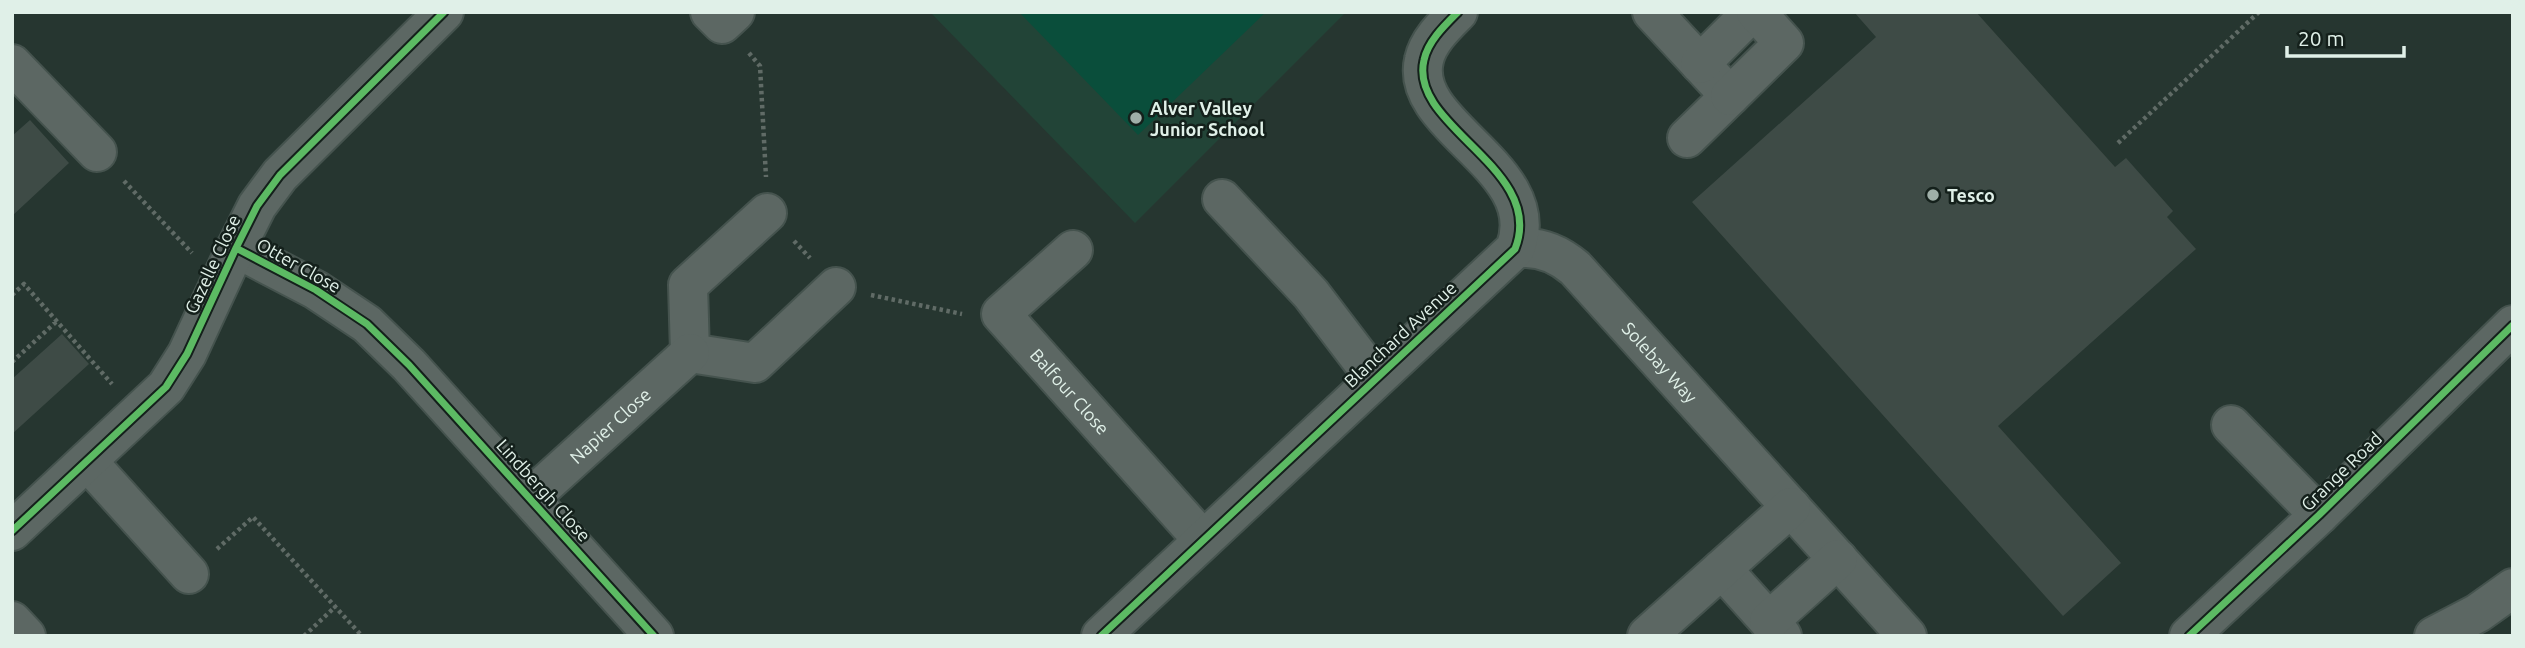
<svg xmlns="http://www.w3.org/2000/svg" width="2525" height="648" viewBox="0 0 2525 648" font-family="Ubuntu,sans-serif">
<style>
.built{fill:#224437}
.green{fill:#0a4e3b}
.building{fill:#3e4b46}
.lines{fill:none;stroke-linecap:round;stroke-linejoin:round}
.minor-casing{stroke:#45534e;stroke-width:42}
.path{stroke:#606b66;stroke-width:4.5;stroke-dasharray:3.5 3.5;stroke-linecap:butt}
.minor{stroke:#5c6763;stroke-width:38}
.cycleway-casing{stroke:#14201b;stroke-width:11}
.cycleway{stroke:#5cba63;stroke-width:7}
.poi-dot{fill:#9fafa8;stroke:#14201b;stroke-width:2.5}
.labels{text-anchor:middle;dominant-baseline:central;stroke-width:5;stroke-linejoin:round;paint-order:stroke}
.poi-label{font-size:18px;font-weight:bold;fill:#e0f0e8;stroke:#14201b;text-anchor:start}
.street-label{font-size:18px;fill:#e0f0e8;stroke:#14201b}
</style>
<rect width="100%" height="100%" fill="#263630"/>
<path class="built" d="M930,12H1346L1135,223Z"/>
<path class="green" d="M1019,12H1266L1138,135Z"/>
<path class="building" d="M1854,12H1976L2115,167L2126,158L2173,211L2167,217L2196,249L1998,426L2121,563L2063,616L1692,202L1876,37Z
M30,120L69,163L12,216V136Z
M62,334L89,364L12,434V379Z"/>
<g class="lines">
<g class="minor-casing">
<g id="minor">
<path d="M710,12L722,24L735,12"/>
<path d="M1652,12L1730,96L1687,138"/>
<path d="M12,64L97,152"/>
<path d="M1700,64L1752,12"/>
<path d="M1730,96L1784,43L1756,12"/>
<path d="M1222,199L1311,294L1375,378"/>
<path d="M767,213L688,285L690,353L755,363L836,287"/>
<path d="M236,248L316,290L367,324L409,365L654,636"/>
<path id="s1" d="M1515,249C1538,245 1557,253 1575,268L1907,636"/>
<path id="s2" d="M1073,250L1001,314L1203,540"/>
<path d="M2231,425L2319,515"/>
<path d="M87,461L189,574"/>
<path id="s3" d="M530,498L690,353"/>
<path d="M12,531L166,387L187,354L236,248L257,206L280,175L444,12"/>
<path d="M1722,569L1782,636"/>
<path d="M12,621L26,636"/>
<path d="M1769,621L1838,559"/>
<path d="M1101,636L1515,249C1547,168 1408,127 1424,60C1428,41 1445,25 1458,12"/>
<path d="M1647,636L1791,507"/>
<path d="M2189,636L2319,515L2513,325"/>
<path d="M2434,636L2478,613L2513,588"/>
</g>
</g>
<path class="path" d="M749,53L760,66L766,177
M2118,143L2259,12
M124,181L192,253
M794,241L810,258
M12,295L24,284L112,384
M871,295L962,314
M12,362L57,321
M217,549L253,517L362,636
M304,636L335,607"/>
<use href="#minor" class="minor"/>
<g class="cycleway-casing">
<path id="cycleway" d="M236,248L316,290L367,324L409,365L654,636
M12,531L166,387L187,354L236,248L257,206L280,175L444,12
M1101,636L1515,249C1547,168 1408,127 1424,60C1428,41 1445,25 1458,12
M2189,636L2319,515L2513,325"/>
</g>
<use href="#cycleway" class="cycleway"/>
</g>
<g class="poi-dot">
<circle cx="1136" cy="118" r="7"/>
<circle cx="1933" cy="195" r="7"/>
</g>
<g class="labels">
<g class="poi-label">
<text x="1150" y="108">Alver Valley<tspan x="1150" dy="21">Junior School</tspan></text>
<text x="1947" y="195">Tesco</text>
</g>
<g class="street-label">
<text transform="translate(212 264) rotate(-65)">Gazelle Close</text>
<text transform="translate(299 265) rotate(29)">Otter Close</text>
<text transform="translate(1400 334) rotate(-43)">Blanchard Avenue</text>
<text stroke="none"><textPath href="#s1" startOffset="192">Solebay Way</textPath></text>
<text stroke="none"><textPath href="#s2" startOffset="200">Balfour Close</textPath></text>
<text stroke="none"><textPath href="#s3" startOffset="108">Napier Close</textPath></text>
<text transform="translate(2341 471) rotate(-44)">Grange Road</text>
<text transform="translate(544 490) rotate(48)">Lindbergh Close</text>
</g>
</g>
<rect width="2525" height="648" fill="none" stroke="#e0f0e8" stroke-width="28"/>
<path d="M2287 46v10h117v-10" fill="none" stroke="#e0f0e8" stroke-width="3.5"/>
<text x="2298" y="46" font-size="21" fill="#e0f0e8" stroke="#14201b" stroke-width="5" paint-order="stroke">20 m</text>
</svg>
